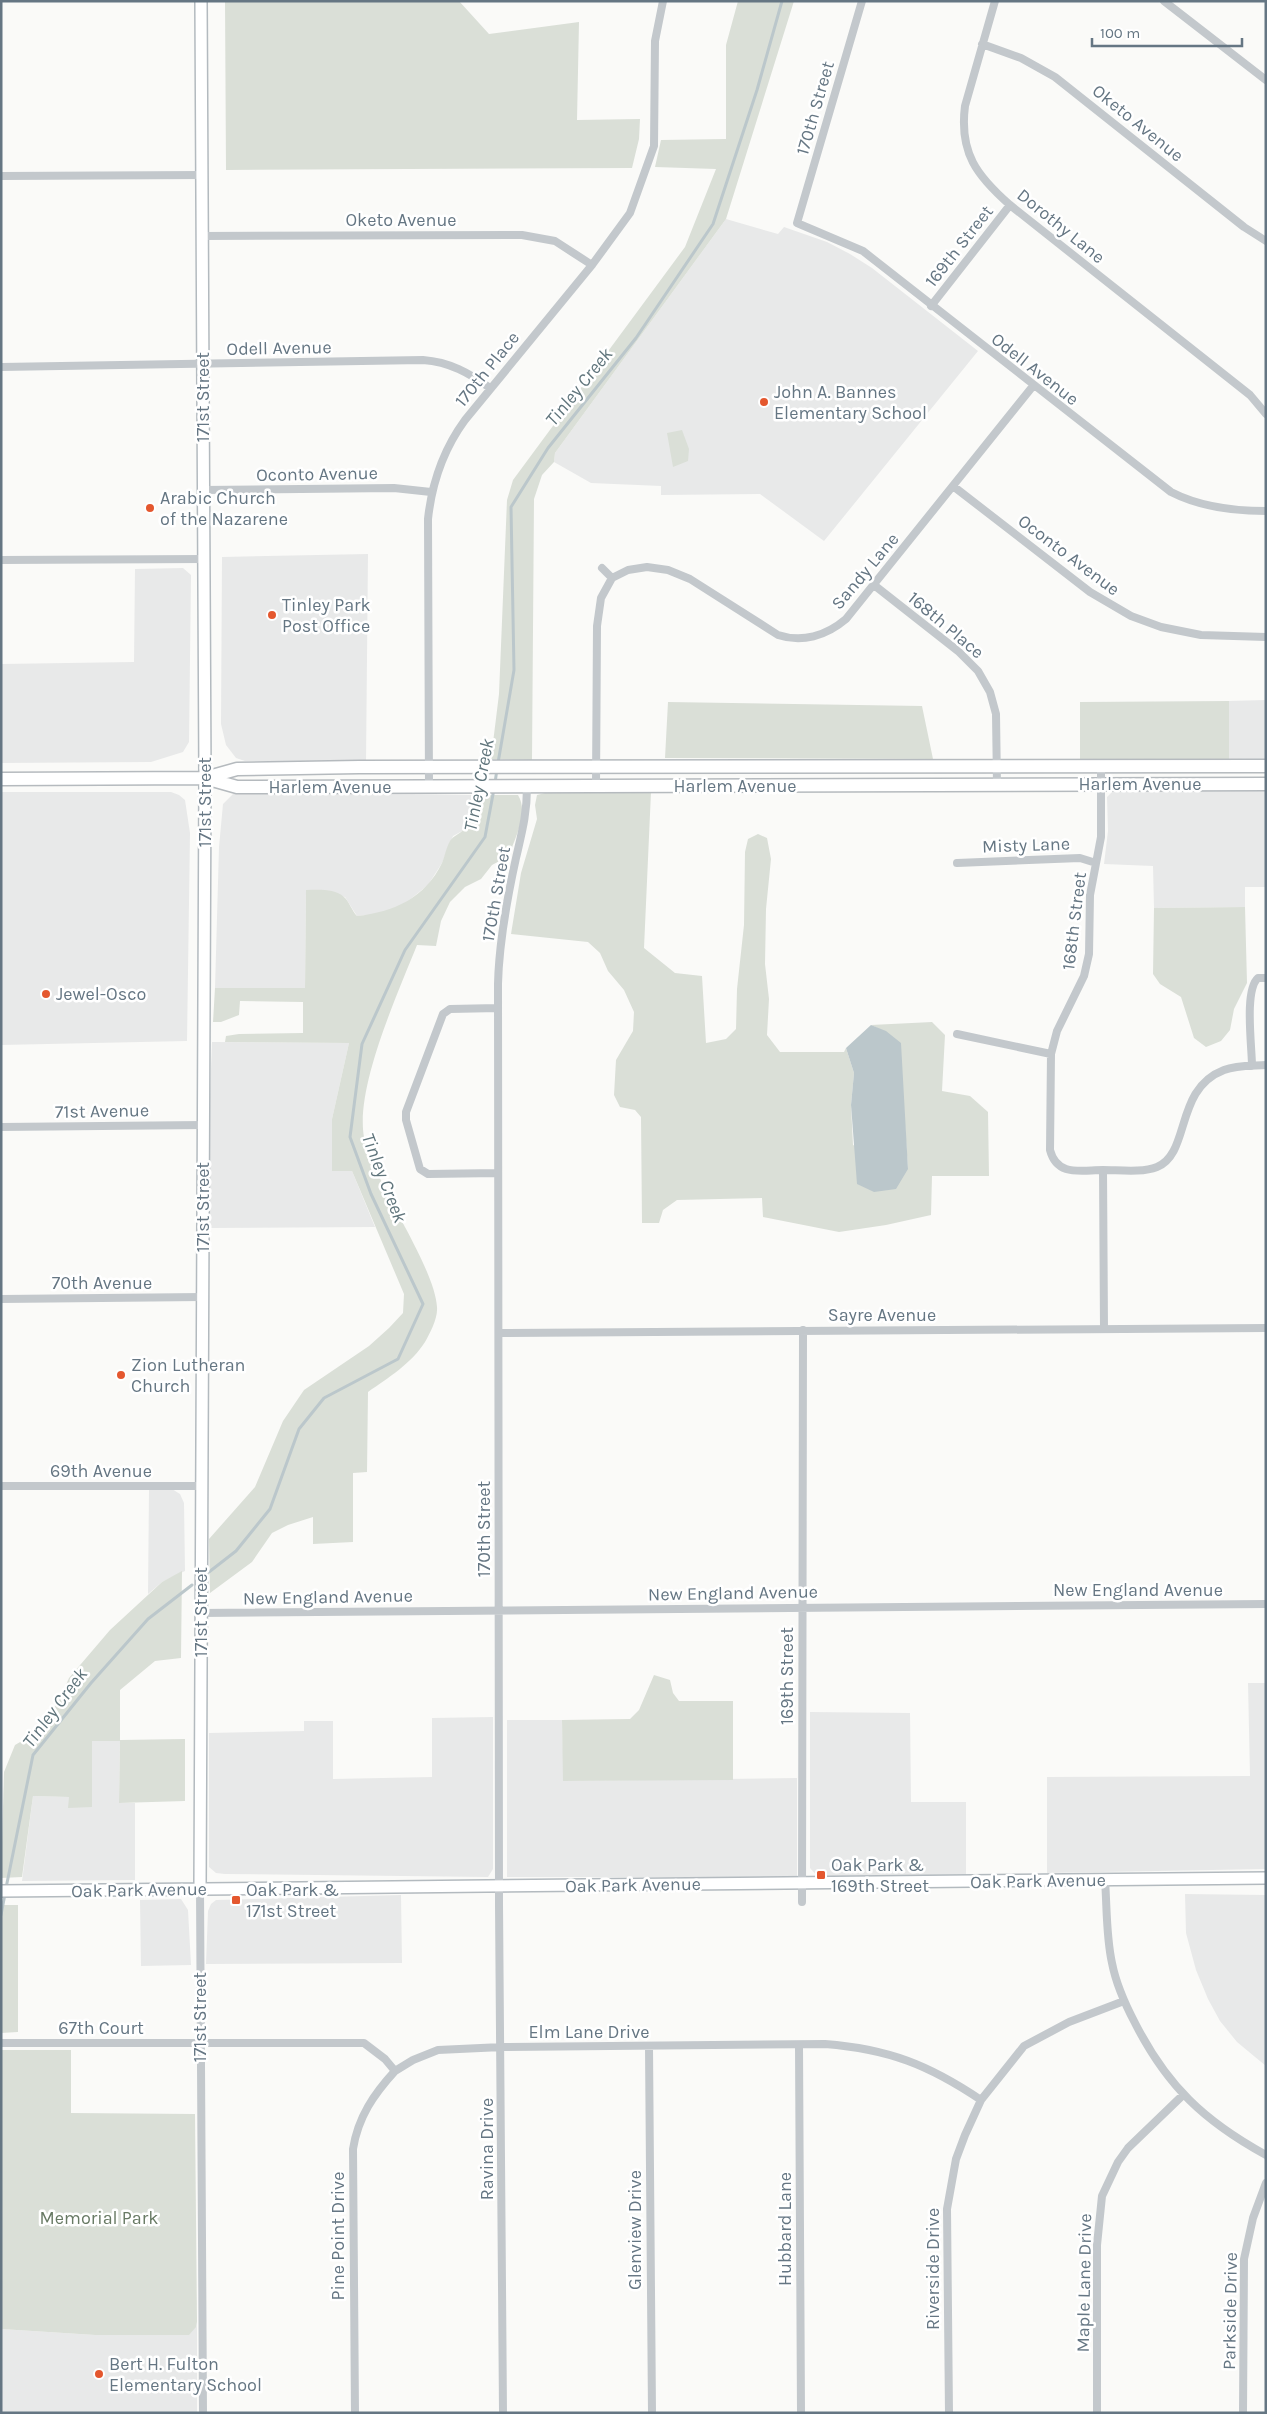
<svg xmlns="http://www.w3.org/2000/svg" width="1267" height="2414" viewBox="0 0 1267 2414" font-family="Karla,sans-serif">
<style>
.built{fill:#e8e9e9}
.green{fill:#dadfd7}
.water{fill:#bbc7cb}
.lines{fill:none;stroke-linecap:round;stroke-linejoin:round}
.stream{stroke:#bbc7cb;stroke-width:3}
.secondary-casing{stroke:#b3babf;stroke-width:14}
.primary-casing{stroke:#b5babe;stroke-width:15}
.street{stroke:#c3c8cc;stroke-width:8}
.secondary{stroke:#fff;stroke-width:11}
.primary{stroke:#fff;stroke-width:12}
.poi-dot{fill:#e4572e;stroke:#fff;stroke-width:2}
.labels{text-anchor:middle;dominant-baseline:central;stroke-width:5;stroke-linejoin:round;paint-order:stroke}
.street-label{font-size:18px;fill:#657683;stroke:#fff}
.poi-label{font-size:18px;fill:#657683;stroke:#fff;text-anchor:start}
.park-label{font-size:18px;fill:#687a64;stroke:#fff}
.water-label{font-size:19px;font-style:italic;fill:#60757c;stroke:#fff}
</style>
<rect width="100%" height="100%" fill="#fafaf8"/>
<path class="built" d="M726,219L778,234L784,227L827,242L850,254L872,268L978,351L824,541L760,494L661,495V486L591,483L554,462L555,453Z
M368,554L366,762L245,761L236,758L226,745L221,724L222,557Z
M183,568L191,575L189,742L183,752L151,762L1,763V664L134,662L135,569Z
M1266,700V759H1229V701Z
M1266,788V887H1245V907L1154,908L1153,866L1104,864L1108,831L1107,797L1114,790Z
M1,792H171L179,795L185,800L190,833L187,1041L1,1045Z
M253,792L418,794L472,795L470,815L464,830L453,836L442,863L428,885L403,905L380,914L357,916L345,897L306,890L305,988H215L219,847L223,804L233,794Z
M212,1042L349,1043L332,1119V1171H352L375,1227L209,1228L207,1176Z
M172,1489L180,1494L184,1503L185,1571L162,1582L148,1594L149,1490Z
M1248,1683H1266V1869L1047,1873V1777L1250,1776Z
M810,1712L910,1713L911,1802H966V1875L819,1878L810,1868Z
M493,1717V1869L488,1877L225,1874L216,1873L209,1867V1733L304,1731V1721H333V1779L432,1777V1718Z
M507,1720H562L564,1781L797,1778V1877H507Z
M92,1741H120L119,1803H135V1880L22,1881L33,1796L69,1797Z
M1185,1894L1266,1895V2066L1237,2042L1220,2021L1208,1999L1196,1970L1186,1933Z
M401,1895L402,1963L206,1964L208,1911L211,1904L216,1900Z
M181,1899L188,1910L191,1965L141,1966L140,1900Z
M197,2322V2413H1V2329L95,2335L196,2327Z"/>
<path class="green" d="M225,1H459L489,34L579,22L577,120L640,119L639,139L632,168L226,170Z
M738,1H794L726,219L555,453L554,462L542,475L534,499L532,760L491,759L499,694L507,500L513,480L685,247L716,169L655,167L661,140L726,139V45Z
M682,430L689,449L688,461L673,467L667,433Z
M1229,701V759L1080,760V702Z
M668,702L922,706L933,759L665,758Z
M651,792L644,948L675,973L702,976L706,1043L726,1039L736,1029L737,989L744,925L745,852L748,839L758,834L767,838L771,859L766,909L765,964L769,999L767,1035L780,1052H844L846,1048L854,1073L851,1105L853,1145L908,1169L905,1126L886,1032L871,1025L932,1022L945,1035L942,1091L970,1096L988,1112L989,1176H932L931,1215L886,1225L839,1232L763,1217L762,1198L677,1200L663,1210L659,1223H642L641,1117L635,1110L620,1107L614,1095L616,1060L633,1031L634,1012L624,990L608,971L600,953L588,942L511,934L521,873L537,819L535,805L537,795L545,793Z
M472,795H518C529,813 515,837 509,856L492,865L481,879L465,887L450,902L441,921L436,946L417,945C398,993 355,1087 364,1137C366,1153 376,1171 384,1186C398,1217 435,1275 437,1307C438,1318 430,1333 425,1342C412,1363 388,1378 368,1392L367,1472L353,1473V1542L313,1544V1517L288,1525L272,1533L252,1562L210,1593L209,1539L255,1487L283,1421L304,1390L369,1346L389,1328L403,1313L404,1294L352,1171H332V1119L349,1043L225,1042L226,1036L239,1034L303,1033V1002L240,1001L239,1015L221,1022H213L215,988H305L306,890C318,890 334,888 344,897C349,901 352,911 357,916C394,912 425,898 442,863C445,856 446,848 450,841C454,835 460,834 464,829C471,820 471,806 472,795Z
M1245,907L1247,983L1234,1009L1230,1030L1221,1041L1206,1047L1194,1038L1181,997L1160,984L1153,974L1154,908Z
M182,1571L181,1658L155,1661L120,1690V1740L185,1739V1801L119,1803L120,1741H92V1807L68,1808L69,1797L33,1796L22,1877L1,1878L4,1772L15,1745L27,1738L43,1724L60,1698L69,1678L110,1630L162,1582Z
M654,1675L670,1680L673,1693L679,1701H733V1780L563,1781L562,1720L630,1719L639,1710Z
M1,1905H18V2032L1,2033Z
M1,2050H71V2113L195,2114L197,2322L196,2327L189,2335H95L1,2329Z"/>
<path class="water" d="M871,1025L886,1031L901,1043L908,1169L896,1189L874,1192L857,1184L851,1105L854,1073L846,1048Z"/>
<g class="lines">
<path class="stream" d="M498,763L514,670L511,507L548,448L636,338L713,224L757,90L782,1
M495,783L497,769
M209,1572L236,1551L270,1509L299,1429L324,1398L398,1359L423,1304L371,1194L350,1137L362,1044L405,950L485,837L494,789
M6,1888L33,1755L91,1683L148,1619L192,1585
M1,1915L5,1894"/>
<g class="secondary-casing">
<path id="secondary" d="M200,1889L205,778L201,1
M1,1891L1266,1878"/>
</g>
<g class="primary-casing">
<path id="primary" d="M205,778L237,787L1266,784
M1,779L205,778L237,769L359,767L1266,766"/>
</g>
<path class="street" d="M862,1L797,223L863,251L1171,492C1200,507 1233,511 1266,511
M995,1L965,106C959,153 977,176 1010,205L1250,395L1266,414
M1164,1L1266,80
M982,44L1021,58L1055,77L1244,227L1266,241
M1,176L202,175
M202,236L522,235L555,241L592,265
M931,306L1010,205
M1,367L423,360C450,362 469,373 490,388
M953,486L1090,592L1131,616L1161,627L1201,635L1266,637
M203,490L394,488L431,492
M1,560L204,559
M602,568L612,578
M874,585L958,651L978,671L990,692L996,714L997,785
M1101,766V837L1090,895L1089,954L1084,976L1057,1031L1051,1054L1050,1150C1057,1177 1081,1170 1103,1170L1104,1329
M596,786L597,626L601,598L612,578L628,570L647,567L668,570L690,579L778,635C802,643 826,636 846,619L1033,386
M429,787L428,519C432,482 443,450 465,420L592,265L630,213L654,146L655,41L663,1
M957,863L1080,858L1096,863
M957,1034L1051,1054
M1252,1066C1252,1047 1244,990 1258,978H1266
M1,1127L203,1125
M1103,1170C1119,1170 1142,1173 1157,1167C1191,1153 1174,1089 1224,1070C1237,1065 1252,1066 1266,1065
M498,1173L428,1174L420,1169L406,1120V1112L443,1014L450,1009L498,1008
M1,1299L202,1297
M499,1333L1266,1328
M1,1486H202
M201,1613L1266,1604
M1105,1880C1107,1907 1106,1936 1112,1963C1116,1984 1125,2004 1135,2023C1167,2086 1204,2121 1266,2155
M200,1889L203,2413
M802,1902L803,1330
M1,2043H364L385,2059L395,2071L413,2060L438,2050L502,2047L825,2044C889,2049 929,2065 981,2100
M799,2045L801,2413
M649,2047L652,2413
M355,2413L353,2149C358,2117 374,2094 395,2071
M503,2413L499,1904L498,984C499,942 507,899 516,858C522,832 527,814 527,787
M949,2413L947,2209L956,2159L965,2135L981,2100L1024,2046L1069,2022L1124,2001
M1097,2413V2245L1102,2196L1118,2162L1128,2148L1183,2095
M1243,2413L1244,2259L1253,2218L1266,2183"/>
<use href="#secondary" class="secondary"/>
<use href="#primary" class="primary"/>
</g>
<g class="poi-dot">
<circle cx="764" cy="402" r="5"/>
<circle cx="150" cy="508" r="5"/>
<circle cx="272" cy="615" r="5"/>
<circle cx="46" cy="994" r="5"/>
<circle cx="121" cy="1375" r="5"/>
<rect x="816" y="1870" width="10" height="10" rx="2.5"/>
<rect x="231" y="1895" width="10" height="10" rx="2.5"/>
<circle cx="99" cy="2374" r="5"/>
</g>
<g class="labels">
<g class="street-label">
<text transform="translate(815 108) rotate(-74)">170th Street</text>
<text transform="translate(1138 123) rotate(39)">Oketo Avenue</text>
<text x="401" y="220">Oketo Avenue</text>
<text transform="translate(1061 226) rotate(39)">Dorothy Lane</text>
<text transform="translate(959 246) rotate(-52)">169th Street</text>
<text transform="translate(279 348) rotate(-1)">Odell Avenue</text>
<text transform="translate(487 369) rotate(-51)">170th Place</text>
<text transform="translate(1035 369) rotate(38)">Odell Avenue</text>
<text transform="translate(203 397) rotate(-90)">171st Street</text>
<text transform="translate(317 474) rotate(-1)">Oconto Avenue</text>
<text transform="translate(1069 555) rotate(37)">Oconto Avenue</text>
<text transform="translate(865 571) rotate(-50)">Sandy Lane</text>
<text transform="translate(946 625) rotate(40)">168th Place</text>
<text x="1140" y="784">Harlem Avenue</text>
<text x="735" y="786">Harlem Avenue</text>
<text x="330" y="787">Harlem Avenue</text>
<text transform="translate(205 802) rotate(-90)">171st Street</text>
<text transform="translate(1026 845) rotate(-2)">Misty Lane</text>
<text transform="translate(496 894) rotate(-80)">170th Street</text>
<text transform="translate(1074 921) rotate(-83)">168th Street</text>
<text transform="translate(102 1111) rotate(-1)">71st Avenue</text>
<text transform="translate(203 1207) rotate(-90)">171st Street</text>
<text x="102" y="1283">70th Avenue</text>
<text x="882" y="1315">Sayre Avenue</text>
<text x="101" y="1471">69th Avenue</text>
<text transform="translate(484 1529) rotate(-90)">170th Street</text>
<text x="1138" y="1590">New England Avenue</text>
<text transform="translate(733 1593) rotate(-1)">New England Avenue</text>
<text transform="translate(328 1597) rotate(-1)">New England Avenue</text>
<text transform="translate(201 1612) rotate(-90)">171st Street</text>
<text transform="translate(787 1676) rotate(-90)">169th Street</text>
<text transform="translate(1038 1881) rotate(-1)">Oak Park Avenue</text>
<text transform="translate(633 1885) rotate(-1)">Oak Park Avenue</text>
<text transform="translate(139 1890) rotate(-1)">Oak Park Avenue</text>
<text transform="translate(200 2017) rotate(-90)">171st Street</text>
<text x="101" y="2028">67th Court</text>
<text x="589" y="2032">Elm Lane Drive</text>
<text transform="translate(487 2149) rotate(-90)">Ravina Drive</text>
<text transform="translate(785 2229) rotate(-90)">Hubbard Lane</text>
<text transform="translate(635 2230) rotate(-90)">Glenview Drive</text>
<text transform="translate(338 2236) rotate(-90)">Pine Point Drive</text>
<text transform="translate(933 2269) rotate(-90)">Riverside Drive</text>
<text transform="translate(1084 2283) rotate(-89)">Maple Lane Drive</text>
<text transform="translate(1230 2311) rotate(-89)">Parkside Drive</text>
</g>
<g class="poi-label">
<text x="774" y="392">John A. Bannes<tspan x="774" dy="21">Elementary School</tspan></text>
<text x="160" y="498">Arabic Church<tspan x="160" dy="21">of the Nazarene</tspan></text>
<text x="282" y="605">Tinley Park<tspan x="282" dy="21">Post Office</tspan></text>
<text x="56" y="994">Jewel-Osco</text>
<text x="131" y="1365">Zion Lutheran<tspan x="131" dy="21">Church</tspan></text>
<text x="831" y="1865">Oak Park &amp;<tspan x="831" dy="21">169th Street</tspan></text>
<text x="246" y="1890">Oak Park &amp;<tspan x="246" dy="21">171st Street</tspan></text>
<text x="109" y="2364">Bert H. Fulton<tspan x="109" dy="21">Elementary School</tspan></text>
</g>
<g class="park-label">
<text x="99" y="2218">Memorial Park</text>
</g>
<g class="water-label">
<text transform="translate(579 387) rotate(-51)">Tinley Creek</text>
<text transform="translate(479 785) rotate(-79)">Tinley Creek</text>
<text transform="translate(384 1178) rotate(69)">Tinley Creek</text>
<text transform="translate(55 1708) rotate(-53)">Tinley Creek</text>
</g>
</g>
<rect width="1267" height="2414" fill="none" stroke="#657683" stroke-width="5"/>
<path d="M1092 38v8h150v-8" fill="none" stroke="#657683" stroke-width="2.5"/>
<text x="1100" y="38" font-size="15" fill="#657683" stroke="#ffffff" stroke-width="4" paint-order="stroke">100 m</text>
</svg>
